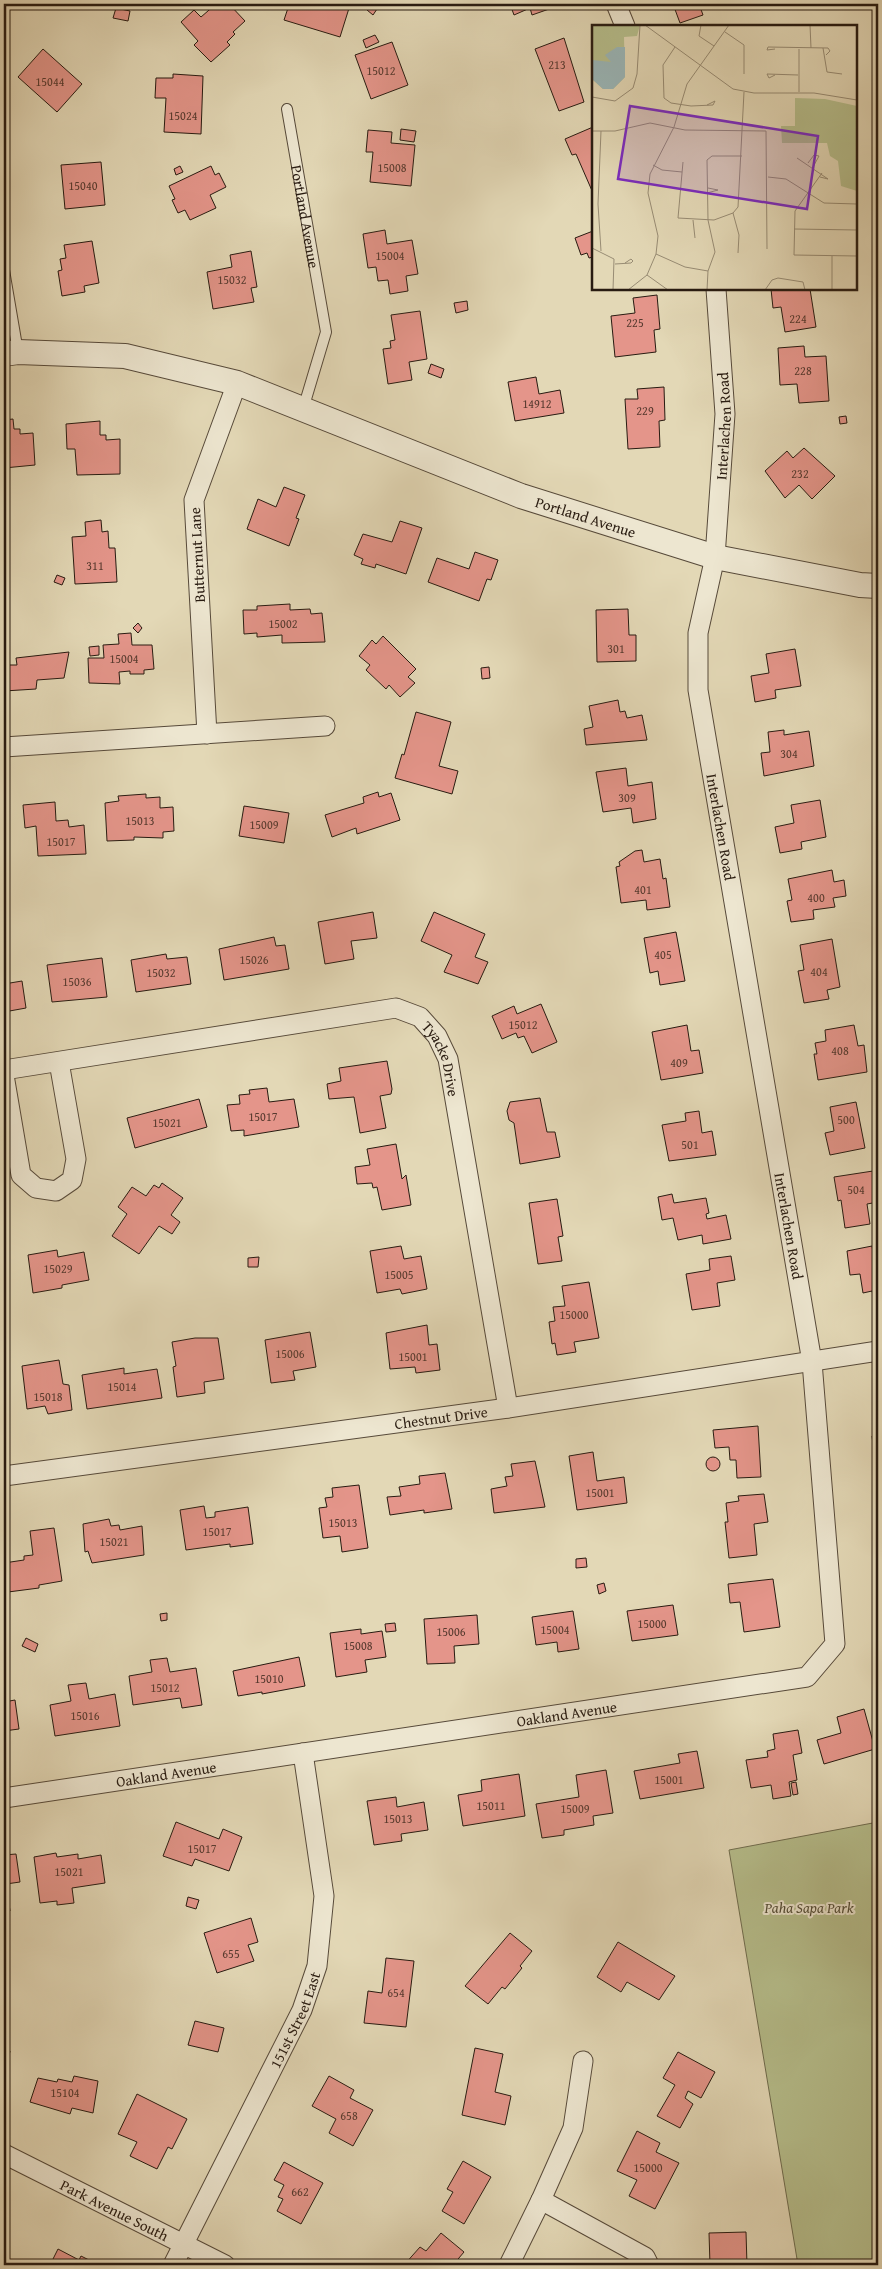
<svg xmlns="http://www.w3.org/2000/svg" width="882" height="2269" viewBox="0 0 882 2269" font-family="'Gentium Book Plus',serif">
<style>
.green{fill:#b6be8c;stroke:#6f6c4e}
.building{fill:#e4958a;stroke:#281b11}
.lines{fill:none;stroke-linecap:round;stroke-linejoin:round}
.service-casing{stroke:#574a3a;stroke-width:12}
.minor-casing{stroke:#574a3a;stroke-width:21}
.tertiary-casing{stroke:#574a3a;stroke-width:26}
.service{stroke:#ede6d0;stroke-width:10}
.minor{stroke:#ede6d0;stroke-width:19}
.tertiary{stroke:#ede6d0;stroke-width:24}
.labels{text-anchor:middle;dominant-baseline:central;stroke-width:4;stroke-linejoin:round;paint-order:stroke}
.number-label{font-size:12px;fill:#573a2f}
.street-label{font-size:15px;fill:#281b11;stroke:#ede6d0}
.park-label{font-size:15px;font-style:italic;fill:#534c36;stroke:#ede6d0}
.inset-road{fill:none;stroke:#988c74;stroke-width:1}
.view{fill:#7b2cbf;fill-opacity:0.15;stroke:#7b2cbf;stroke-width:2.5}
.inset-edge{fill:none;stroke:#281b11;stroke-width:2.5}
</style>
<rect width="100%" height="100%" fill="#e3d8b6"/>
<filter id="stains"><feTurbulence type="fractalNoise" baseFrequency=".004" numOctaves="4"/><feColorMatrix values="0 0 0 0 .2 0 0 0 0 .09 0 0 0 0 .02 0 0 0 .5 -.17"/></filter>
<radialGradient id="worn" r=".72"><stop offset=".6" stop-color="#630" stop-opacity="0"/><stop offset="1" stop-color="#630" stop-opacity=".3"/></radialGradient>
<path class="green" d="M878,1822V2265H798L729,1850Z"/>
<path class="building" d="M216,4H229L245,21L233,32L235,34L227,42L230,45L211,62L194,45L198,41L181,22L194,10L201,17Z
M293,4L350,5L340,37L284,20L288,8L291,9Z
M372,4L379,6L373,15L367,10Z
M510,4H550L552,8L532,15L530,8L514,15Z
M673,4H699L703,15L680,23Z
M116,8L130,11L128,21L113,18Z
M375,35L379,42L366,48L363,40Z
M564,38L584,102L559,111L535,49Z
M392,42L408,85L371,99L355,55Z
M43,49L82,84L57,112L18,77Z
M173,74L203,76L201,134L164,132L166,98H155L156,78H173Z
M593,127V193L576,154L572,155L565,139Z
M401,129L416,131L414,142L400,140Z
M368,130L392,132L391,143L415,145L411,186L370,182L373,152H366Z
M101,162L105,205L65,209L61,165Z
M180,166L183,172L176,175L174,169Z
M211,166L215,175L219,173L226,187L210,195L216,208L190,220L185,210L178,213L172,200L175,199L169,186Z
M385,230L387,244L412,240L418,274L406,276L408,291L390,294L388,280L378,281L376,267L368,268L363,234Z
M593,231V257L589,258L587,253L581,255L575,238Z
M92,241L99,283L84,286L85,292L62,296L58,271L62,270L60,259L66,258L64,245Z
M251,251L257,287L251,288L254,302L213,309L207,272L232,267L230,255Z
M771,289H810L816,327L785,332L781,307L773,308Z
M657,295L660,329L654,330L656,352L615,357L611,316L635,313L633,298Z
M467,301L468,310L456,313L454,303Z
M420,311L427,359L409,362L412,380L388,384L383,349L391,348L390,341L395,340L391,315Z
M804,346L805,357L826,356L829,401L799,403L797,384L780,385L778,348Z
M431,364L444,369L441,378L428,373Z
M536,377L539,394L560,390L564,413L515,421L508,382Z
M664,387L665,420L659,421L660,447L628,449L625,399H638L637,389Z
M846,416L847,423L840,424L839,417Z
M13,419L14,429H20V434L33,433L35,465L4,468V420Z
M100,421V435H106V440L120,439V474L77,475L75,449H67L66,424Z
M804,448L835,476L812,499L799,485L785,498L765,471L787,451L793,458Z
M284,487L305,495L296,518L299,519L289,546L247,529L258,499L276,507Z
M101,520L102,532L108,531L109,548H115L117,582L75,584L72,537L86,536L85,522Z
M400,521L422,528L406,574L376,564L375,568L361,564L363,559L354,555L363,534L392,542Z
M475,552L498,560L491,580L487,579L479,601L428,582L437,558L469,569Z
M57,575L65,578L62,585L54,582Z
M290,604V610L310,609L311,614L322,613L325,642L282,643V635L257,637V633L244,634L243,610H257V606Z
M628,609L629,635H636V661L597,662L596,610Z
M138,623L142,628L138,633L133,628Z
M131,633L132,645H152L154,669L144,670V674H130V671L119,672L120,684L89,683L88,658H104L103,645L119,644L118,634Z
M383,636L416,669L408,677L415,683L400,697L389,685L386,689L366,670L370,665L359,656L372,640L376,644Z
M99,646V655L90,656L89,647Z
M795,649L801,686L775,690L776,698L755,702L751,676L769,673L766,654Z
M69,652L64,678L37,680L36,689L4,691V665H17L16,658Z
M489,667L490,678L482,679L481,668Z
M618,700L620,712L625,711L627,718L642,715L647,740L586,745L584,729L593,727L589,706Z
M416,712L451,722L439,766L458,771L452,794L395,778L402,754L404,755Z
M784,730V735L809,731L814,766L764,776L761,753L770,752L768,732Z
M626,768L628,786L652,782L656,819L633,823L631,808L603,812L596,772Z
M378,792L379,797L391,793L400,820L357,834L356,828L332,837L325,815L364,803L363,797Z
M146,794V798L160,797V808L173,807L174,831L163,832V838L134,837V840L107,841L105,803L119,801L118,796Z
M820,800L826,837L801,842L802,849L780,853L775,827L794,823L791,805Z
M55,802L56,821L68,820L69,827L84,825L86,854L38,856L36,826L25,828L23,805Z
M244,806L289,813L284,843L239,836Z
M642,850L644,862L660,859L663,879L666,878L670,907L647,910L646,900L621,903L616,867L620,866L619,862L635,851Z
M832,870L834,882L844,880L846,896L833,898L835,907L813,910L814,919L791,922L787,901L792,900L788,879Z
M373,912L377,938L351,941L354,959L325,964L318,922Z
M434,912L485,934L475,957L488,962L478,984L444,972L452,955L421,941Z
M676,932L685,981L660,985L658,971L650,973L644,938Z
M274,937L276,946L285,945L289,969L224,980L219,949Z
M832,939L840,987L827,990L829,999L804,1003L798,971L804,970L800,945Z
M166,954L167,959L187,957L191,984L136,992L131,960Z
M102,958L107,997L52,1002L47,965Z
M22,981L26,1008L4,1012V984Z
M541,1004L557,1042L532,1053L524,1036L518,1038L516,1033L502,1039L492,1016L514,1006L517,1014Z
M687,1025L691,1051L699,1050L703,1073L661,1080L652,1032Z
M854,1025L858,1046L864,1045L867,1072L818,1080L814,1054H817L815,1043L826,1041L825,1030Z
M387,1061L392,1089L391,1094L380,1096L386,1128L360,1133L354,1097L329,1099L327,1084L341,1081L339,1068Z
M267,1088L269,1102L294,1099L299,1127L244,1136V1130L231,1131L227,1105L240,1104L239,1095L250,1094L249,1090Z
M540,1098L547,1132H555L560,1157L520,1164L514,1123L509,1120L507,1111L510,1102Z
M199,1099L207,1127L135,1148L127,1118Z
M856,1102L865,1148L830,1155L825,1133L834,1131L830,1107Z
M699,1111L702,1133L712,1131L716,1155L669,1161L662,1125L686,1121L685,1113Z
M396,1144L402,1179L406,1175L411,1205L382,1210L377,1187L373,1188L372,1183L357,1184L355,1167L370,1165L367,1149Z
M873,1171L878,1202L867,1204L870,1224L845,1228L841,1200L838,1201L834,1177Z
M162,1183L183,1198L171,1215L180,1222L172,1234L159,1226L139,1254L112,1236L127,1214L118,1207L132,1187L146,1196L154,1185L159,1188Z
M672,1194L674,1203L706,1198L709,1213L706,1214L707,1219L726,1215L731,1239L703,1244L702,1235L678,1240L673,1218L662,1220L658,1197Z
M557,1199L563,1236L558,1237L562,1261L538,1264L529,1203Z
M401,1246L404,1259L421,1256L427,1289L402,1294L400,1289L377,1293L370,1251Z
M872,1246L873,1252L878,1251V1303L875,1304L872,1291L863,1293L860,1274L850,1275L847,1251Z
M57,1250L58,1257L84,1252L89,1280L62,1285V1288L33,1293L28,1255Z
M731,1256L735,1280L717,1283L720,1306L692,1310L686,1274L710,1270L709,1259Z
M259,1257L258,1267H248V1258Z
M589,1282L599,1338L574,1342L576,1352L557,1355L555,1343L552,1344L549,1322L555,1321L553,1307L565,1306L562,1286Z
M427,1325L429,1345L437,1344L440,1370L416,1373L415,1367L390,1369L386,1333Z
M310,1332L316,1367L293,1371L295,1380L271,1383L265,1340Z
M195,1338H218L224,1379L204,1382L205,1393L177,1397L173,1367L176,1366L172,1342Z
M59,1360L63,1384L69,1385L72,1410L48,1414L45,1406L27,1409L22,1366Z
M124,1368V1374L157,1369L162,1398L87,1409L82,1375Z
M758,1426L761,1477L737,1478L736,1460H730L729,1447L715,1448L713,1430Z
M878,1435V1469H876L872,1436Z
M593,1452L597,1481L624,1477L627,1503L577,1510L569,1456Z
M706 1464a7 7 0 1 1 14 0a7 7 0 1 1-14 0Z
M535,1461L545,1507L494,1513L491,1489L507,1486L505,1477L513,1476L511,1464Z
M445,1473L452,1509L424,1513V1510L390,1515L387,1497L401,1496L399,1487L420,1484L419,1476Z
M359,1485L368,1548L342,1552L340,1536L323,1538L319,1508L327,1507L325,1498L333,1497L332,1488Z
M764,1494L768,1522L754,1524L757,1555L729,1558L725,1522H728L726,1503L739,1501L738,1496Z
M204,1506L206,1518L215,1517V1512L248,1507L253,1544L230,1547V1544L186,1550L180,1510Z
M109,1519L111,1526L119,1525L120,1530L142,1526L144,1555L92,1563L88,1551L85,1552L83,1524Z
M54,1528L62,1581L39,1585V1588L8,1592L4,1563L24,1560V1556L33,1555L30,1531Z
M586,1558L587,1567L576,1568V1559Z
M773,1579L780,1627L744,1632L740,1602L730,1603L728,1584Z
M604,1583L606,1591L599,1594L597,1585Z
M673,1605L678,1635L632,1641L627,1611Z
M573,1611L579,1649L558,1652L557,1642L536,1645L532,1617Z
M167,1613V1620L161,1621L160,1614Z
M477,1615L479,1644L454,1646L455,1663L427,1664L424,1619Z
M395,1623L396,1631L386,1632L385,1624Z
M361,1629V1634L382,1631L386,1657L365,1660L367,1672L336,1677L330,1633Z
M26,1638L38,1644L35,1652L22,1646Z
M299,1657L305,1686L262,1694V1692L238,1696L233,1671Z
M167,1658L170,1672L196,1668L202,1705L182,1708L180,1698L133,1705L129,1676L152,1672L150,1660Z
M86,1683L89,1699L115,1694L120,1726L55,1736L50,1705L71,1701L68,1685Z
M15,1700L19,1729L4,1731V1702Z
M864,1709L875,1749L824,1764L817,1740L841,1733L837,1717Z
M798,1730L802,1753L793,1755L797,1780L789,1782L791,1796L773,1799L771,1785L751,1788L746,1760L768,1757L767,1751L775,1749L773,1734Z
M697,1751L704,1788L640,1799L634,1771L680,1763L678,1754Z
M606,1770L613,1813L593,1816L594,1825L564,1830V1835L542,1838L536,1804L579,1797L576,1775Z
M519,1774L525,1816L463,1826L458,1795L482,1791L481,1780Z
M796,1782L798,1794L793,1795L791,1783Z
M396,1797L397,1807L424,1802L428,1830L401,1834L402,1841L374,1845L367,1801Z
M176,1822L219,1839L223,1829L242,1837L229,1871L195,1859L192,1866L163,1856Z
M56,1853L57,1857L78,1854V1859L101,1855L105,1883L72,1888L74,1903L57,1905V1901L40,1903L34,1857Z
M16,1854L20,1882L6,1884L10,1911L4,1912V1855Z
M188,1897L199,1900L196,1909L186,1906Z
M251,1918L258,1942L248,1945L254,1961L217,1973L204,1933Z
M510,1933L532,1951L520,1966L522,1968L505,1989L502,1987L488,2004L465,1986Z
M618,1942L675,1976L659,2000L627,1982L621,1992L597,1977Z
M386,1958L414,1961L406,2027L364,2023L368,1991L382,1993Z
M195,2021L224,2028L218,2052L188,2045Z
M475,2048L503,2054L495,2092L511,2096L505,2125L462,2115Z
M4,2050L10,2051L5,2074H4Z
M678,2052L715,2072L701,2098L688,2091L685,2098L693,2104L680,2128L657,2116L675,2085L663,2078Z
M74,2076L98,2081L93,2113L72,2108L70,2114L30,2102L38,2078L57,2082L58,2079L72,2082Z
M329,2076L354,2090L350,2098L373,2110L353,2146L329,2133L336,2119L312,2106Z
M137,2094L187,2119L172,2149L168,2147L157,2169L130,2156L137,2142L118,2134Z
M637,2131L660,2143L656,2152L679,2163L655,2209L629,2196L637,2180L617,2171Z
M463,2161L491,2177L464,2224L442,2211L453,2192L447,2189Z
M284,2162L323,2183L301,2224L277,2211L283,2199L278,2197L284,2185L274,2180Z
M746,2232L747,2265H710L709,2233Z
M441,2233L464,2252L453,2265H404L420,2247L426,2251Z
M58,2249L79,2260L81,2256L99,2265H50Z"/>
<g class="lines">
<g class="service-casing">
<g id="service">
<path id="s1" d="M287,109L326,332L303,409"/>
<path d="M4,270L18,352"/>
</g>
</g>
<g class="minor-casing">
<g id="minor">
<path d="M616,4L625,26"/>
<path d="M207,734L194,500L237,383"/>
<path d="M4,747L325,726"/>
<path id="s2" d="M4,1070L396,1008L420,1017L437,1036L448,1059L508,1408"/>
<path d="M4,1075L21,1175L36,1188L56,1191L72,1180L76,1159L59,1062"/>
<path id="s3" d="M4,1476L508,1408L878,1351"/>
<path id="s4" d="M4,1798L807,1677L835,1644L812,1362L698,690V633L715,557L725,414L716,289"/>
<path id="s5" d="M4,2154L225,2265"/>
<path d="M541,2200L645,2257L649,2265"/>
<path id="s6" d="M173,2265L302,2010L317,1966L324,1896L303,1753"/>
<path d="M509,2265L541,2200L573,2128L583,2061"/>
</g>
</g>
<g class="tertiary-casing">
<g id="tertiary">
<path id="s7" d="M4,354L18,352L125,356L237,383L521,496L715,557L860,585L878,586"/>
</g>
</g>
<use href="#service" class="service"/>
<use href="#minor" class="minor"/>
<use href="#tertiary" class="tertiary"/>
</g>
<g class="labels">
<g class="number-label">
<text x="557" y="64">213</text>
<text x="381" y="70">15012</text>
<text x="50" y="81">15044</text>
<text x="183" y="115">15024</text>
<text x="392" y="167">15008</text>
<text x="83" y="185">15040</text>
<text x="390" y="255">15004</text>
<text x="232" y="279">15032</text>
<text x="798" y="318">224</text>
<text x="635" y="322">225</text>
<text x="803" y="370">228</text>
<text x="537" y="403">14912</text>
<text x="645" y="410">229</text>
<text x="800" y="473">232</text>
<text x="95" y="565">311</text>
<text x="283" y="623">15002</text>
<text x="616" y="648">301</text>
<text x="124" y="658">15004</text>
<text x="789" y="753">304</text>
<text x="627" y="797">309</text>
<text x="140" y="820">15013</text>
<text x="264" y="824">15009</text>
<text x="61" y="841">15017</text>
<text x="643" y="889">401</text>
<text x="816" y="897">400</text>
<text x="663" y="954">405</text>
<text x="254" y="959">15026</text>
<text x="819" y="971">404</text>
<text x="161" y="972">15032</text>
<text x="77" y="981">15036</text>
<text x="523" y="1024">15012</text>
<text x="840" y="1050">408</text>
<text x="679" y="1062">409</text>
<text x="263" y="1116">15017</text>
<text x="846" y="1119">500</text>
<text x="167" y="1122">15021</text>
<text x="690" y="1144">501</text>
<text x="856" y="1189">504</text>
<text x="58" y="1268">15029</text>
<text x="399" y="1274">15005</text>
<text x="574" y="1314">15000</text>
<text x="290" y="1353">15006</text>
<text x="413" y="1356">15001</text>
<text x="122" y="1386">15014</text>
<text x="48" y="1396">15018</text>
<text x="600" y="1492">15001</text>
<text x="343" y="1522">15013</text>
<text x="217" y="1531">15017</text>
<text x="114" y="1541">15021</text>
<text x="652" y="1623">15000</text>
<text x="555" y="1629">15004</text>
<text x="451" y="1631">15006</text>
<text x="358" y="1645">15008</text>
<text x="269" y="1678">15010</text>
<text x="165" y="1687">15012</text>
<text x="85" y="1715">15016</text>
<text x="669" y="1779">15001</text>
<text x="491" y="1805">15011</text>
<text x="575" y="1808">15009</text>
<text x="398" y="1818">15013</text>
<text x="202" y="1848">15017</text>
<text x="69" y="1871">15021</text>
<text x="231" y="1953">655</text>
<text x="396" y="1992">654</text>
<text x="65" y="2092">15104</text>
<text x="349" y="2115">658</text>
<text x="648" y="2167">15000</text>
<text x="300" y="2191">662</text>
</g>
<g class="street-label">
<text stroke="none"><textPath href="#s1" startOffset="109">Portland Avenue</textPath></text>
<text stroke="none"><textPath href="#s4" startOffset="2086">Interlachen Road</textPath></text>
<text stroke="none"><textPath href="#s7" startOffset="610">Portland Avenue</textPath></text>
<text transform="translate(197 555) rotate(-93)">Butternut Lane</text>
<text transform="translate(721 827) rotate(80)">Interlachen Road</text>
<text stroke="none"><textPath href="#s2" startOffset="471">Tyacke Drive</textPath></text>
<text transform="translate(789 1226) rotate(80)">Interlachen Road</text>
<text stroke="none"><textPath href="#s3" startOffset="441">Chestnut Drive</textPath></text>
<text stroke="none"><textPath href="#s4" startOffset="569">Oakland Avenue</textPath></text>
<text stroke="none"><textPath href="#s4" startOffset="164">Oakland Avenue</textPath></text>
<text stroke="none"><textPath href="#s6" startOffset="274">151st Street East</textPath></text>
<text stroke="none"><textPath href="#s5" startOffset="124">Park Avenue South</textPath></text>
</g>
<g class="park-label">
<text x="809" y="1907">Paha Sapa Park</text>
</g>
</g>
<g transform="translate(592 25)">
<rect width="265" height="265" fill="#e3d8b6"/>
<path d="M0,0H48L45,11L32,12L33,52L21,64H11L0,54ZM203,73L233,74L265,81V166L249,161L246,136L238,131L235,118H190L189,101H203Z" fill="#b6be8c"/>
<path d="M25,22H33V52L21,64H11L0,54V35L19,37L13,30Z" fill="#9ab7b9"/>
<path class="inset-road" d="M53,0L141,64L162,68H222L265,75M109,0L107,11L122,21M218,0L219,23M133,7L152,20V49M83,22L71,40L72,73L79,78L99,81L121,80L123,76L115,80M231,23L235,47L250,49M183,24L175,25L176,22L236,23L238,26L234,30M207,24V67M183,50L177,53L175,49L206,50M0,72L23,76L41,63L45,49L48,0M0,106H23L58,98L93,105L174,106L175,224M9,106L6,179L9,226M205,133L236,154L228,152M91,137L86,193L122,195L141,188L146,182L152,67M216,138L222,130L227,131L221,142M61,140L70,145L90,147M230,148L203,186L202,230L265,231M176,152L194,154L232,178L265,179M115,168L126,165L116,163M141,188L147,210L146,228M101,195L103,213M202,204L265,205M0,223L22,234L21,265M64,229L93,242L116,246M23,239L39,238L41,236L39,234L33,238M55,250L76,265M36,265L55,250L64,229L66,211L56,168L58,149L82,102L95,59L137,0M115,265L116,246L123,227L116,195L115,135L120,131H150M173,265L180,255L186,253L211,257L213,265M240,265V231"/>
<path class="view" d="M38,81L226,111L215,184L26,154Z"/>
<rect width="265" height="265" class="inset-edge"/>
</g>
<rect width="882" height="2269" fill="none" stroke="#e3d8b6" stroke-width="20"/>
<rect x="5" y="5" width="872" height="2259" fill="none" stroke="#281b11" stroke-width="2.5"/>
<rect x="10" y="10" width="862" height="2249" fill="none" stroke="#281b11"/>
<rect width="100%" height="100%" filter="url(#stains)"/>
<rect width="100%" height="100%" fill="url(#worn)"/>
</svg>
